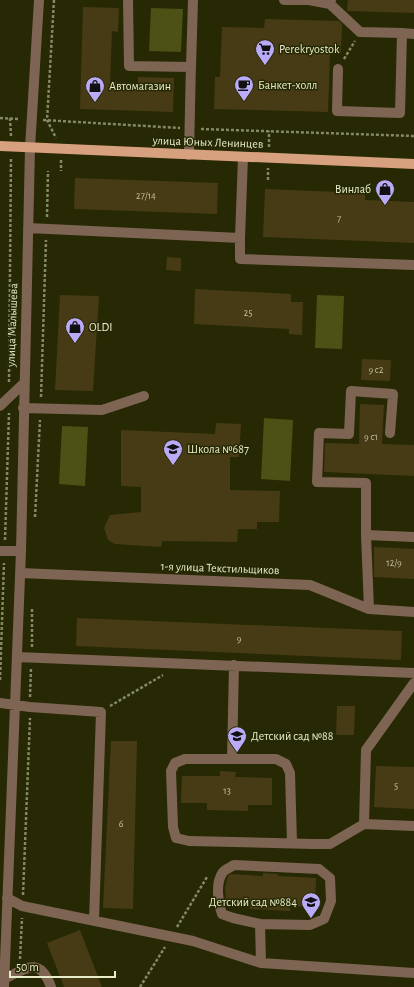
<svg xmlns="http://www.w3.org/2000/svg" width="414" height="987" viewBox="0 0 414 987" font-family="'Alegreya Sans',sans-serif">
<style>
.green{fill:#4d5115}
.building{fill:#473b15}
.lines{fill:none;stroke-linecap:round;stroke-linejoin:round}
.path{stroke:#858864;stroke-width:2.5;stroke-dasharray:3 2;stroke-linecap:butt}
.minor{stroke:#7e6453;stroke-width:10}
.major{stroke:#d7a07f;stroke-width:10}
.labels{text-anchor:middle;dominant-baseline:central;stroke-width:3;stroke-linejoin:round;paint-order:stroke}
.number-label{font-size:10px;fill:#c0c09c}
.poi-label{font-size:12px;fill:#e8ecc9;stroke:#262903;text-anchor:start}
.street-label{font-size:12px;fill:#e8ecc9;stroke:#262903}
</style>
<rect width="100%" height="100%" fill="#262903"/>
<path class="green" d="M151,8L183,9L181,52L149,51Z
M317,295L344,296L342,349L315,348Z
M264,418L293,420L290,481L261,479Z
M62,426L88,427L85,486L59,484Z"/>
<path class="building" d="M348,0H414V13L347,11Z
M83,7L119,8L118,32L112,31L110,82L138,83V77L174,78L173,112L80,109Z
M265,19L339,21L342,24L341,54H330L328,112L214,109L215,77H220L222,27L264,28Z
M75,178L218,183L217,214L74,209Z
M265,189L365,193V200L414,202V243L263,237Z
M167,257L181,258V271L166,270Z
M195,289L291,294V302H303L302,335L289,334V329L194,324Z
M60,295L99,296L93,391L55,390Z
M362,359L391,360L390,381L361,380Z
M360,404L384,405L382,444L414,445V476L324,472L325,443L359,444Z
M216,423L241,424L239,457H230V490L280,491L279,522H257V529H238L237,542L162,541L161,547L115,544L108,540L104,528L110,515L141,512V487L121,486V430L215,434Z
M374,547L414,549V579L374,577Z
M77,618L402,631L401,660L76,646Z
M337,706H355L354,735H336Z
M111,741H137L133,909L103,908Z
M376,766L414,767V809L374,807Z
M220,771L236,772L235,777L272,778V805H248V811L207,810V803H181L182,776H220Z
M263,873L278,874V876L316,878L315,907L290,906V911L250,909V903L226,902L225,887L228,876L231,874L263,876Z
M80,930L102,987H64L47,943Z"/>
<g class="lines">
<path class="path" d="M54,0L47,120L56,138
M344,59L355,41
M0,118L20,119
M10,118L11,136
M43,120L180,128
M201,129L414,136
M269,147V131
M61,160V171
M268,180V168
M47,217L48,171
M9,382L11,157
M41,397L46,240
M35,517L40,420
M5,540L9,413
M32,647V608
M0,680L4,563
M30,697L31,668
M110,706L163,675
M23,895L30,718
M177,927L207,877
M20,959L22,918
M140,987L165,947"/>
<path class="minor" d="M128,0L129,66L191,67L193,0
M284,0H309L330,4L331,0
M330,4L360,32L402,33
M338,69L337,111L400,113L402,33L414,34
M189,155L191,62
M28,228L240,238L243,157
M240,238V259L414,265
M0,406L23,384
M23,408L102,410L144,396
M366,535V483L317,482L319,433L349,434L351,391L393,394L390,433
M0,551H21
M20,573L310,585L369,609L414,612
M369,609L366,535L414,537
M17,657L414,673
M414,683L366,750L364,824L414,826
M0,703L30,707L101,712L94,921
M232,759L234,665
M292,843L290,773L286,764L276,759H185L175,763L171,771L173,827L176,838L189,841L313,844H330L364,824
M7,898L22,906L193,941L261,963L414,973
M260,924L233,918L222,914C218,902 215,883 223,872C226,869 231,867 234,865L319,869L330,878L331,901L324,919L310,925L260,924L261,963
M4,979C26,968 40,956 51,987
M4,987L21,551L30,148L39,0"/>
<path class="major" d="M0,146L414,164"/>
</g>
<defs>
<g id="supermarket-pin" transform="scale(1)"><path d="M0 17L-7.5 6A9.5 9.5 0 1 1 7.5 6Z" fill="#baaaf7" stroke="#262903"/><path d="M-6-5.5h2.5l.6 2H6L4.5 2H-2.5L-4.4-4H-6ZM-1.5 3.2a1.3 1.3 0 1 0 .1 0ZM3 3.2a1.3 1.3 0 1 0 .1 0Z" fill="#111"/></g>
<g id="cafe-pin" transform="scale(1)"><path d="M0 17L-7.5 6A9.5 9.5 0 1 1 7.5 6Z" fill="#baaaf7" stroke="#262903"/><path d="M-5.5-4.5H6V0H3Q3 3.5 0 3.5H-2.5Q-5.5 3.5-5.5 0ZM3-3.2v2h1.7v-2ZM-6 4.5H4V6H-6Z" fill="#111"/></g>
<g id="shop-pin" transform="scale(1)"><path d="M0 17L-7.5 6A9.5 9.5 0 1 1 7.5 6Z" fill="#baaaf7" stroke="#262903"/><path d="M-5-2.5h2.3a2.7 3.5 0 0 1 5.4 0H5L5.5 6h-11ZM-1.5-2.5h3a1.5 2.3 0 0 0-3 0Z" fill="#111"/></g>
<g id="school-pin" transform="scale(1)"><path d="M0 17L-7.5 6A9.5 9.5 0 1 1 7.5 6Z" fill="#baaaf7" stroke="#262903"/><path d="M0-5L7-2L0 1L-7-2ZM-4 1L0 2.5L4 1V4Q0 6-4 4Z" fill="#111"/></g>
</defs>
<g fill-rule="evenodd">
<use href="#supermarket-pin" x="265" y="49"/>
<use href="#cafe-pin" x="244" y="85"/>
<use href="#shop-pin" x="95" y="86"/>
<use href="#shop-pin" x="385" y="189"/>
<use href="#shop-pin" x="75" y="327"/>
<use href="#school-pin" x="173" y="449"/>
<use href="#school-pin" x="237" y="736"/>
<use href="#school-pin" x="311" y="902"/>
</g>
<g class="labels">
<g class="number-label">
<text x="146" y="196">27/14</text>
<text x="339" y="219">7</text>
<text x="248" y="313">25</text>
<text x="376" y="370">9 с2</text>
<text x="371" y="437">9 с1</text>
<text x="394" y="563">12/9</text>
<text x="239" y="639">9</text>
<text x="396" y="786">5</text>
<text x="227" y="791">13</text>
<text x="121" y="824">6</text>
</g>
<g class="poi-label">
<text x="279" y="49">Perekryostok</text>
<text x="258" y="85">Банкет-холл</text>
<text x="109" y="86">Автомагазин</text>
<text x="371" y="189" text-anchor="end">Винлаб</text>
<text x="89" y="327">OLDI</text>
<text x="187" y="449">Школа №687</text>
<text x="251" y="736">Детский сад №88</text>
<text x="297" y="902" text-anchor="end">Детский сад №884</text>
</g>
<g class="street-label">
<text transform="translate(208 142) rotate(2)">улица Юных Ленинцев</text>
<text transform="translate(12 325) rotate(-88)">улица Малышева</text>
<text transform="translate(220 568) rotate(2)">1-я улица Текстильщиков</text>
</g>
</g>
<path d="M10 971v6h105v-6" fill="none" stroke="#e8ecc9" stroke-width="2"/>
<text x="16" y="971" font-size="12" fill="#e8ecc9" stroke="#262903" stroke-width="3" paint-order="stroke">50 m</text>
</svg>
